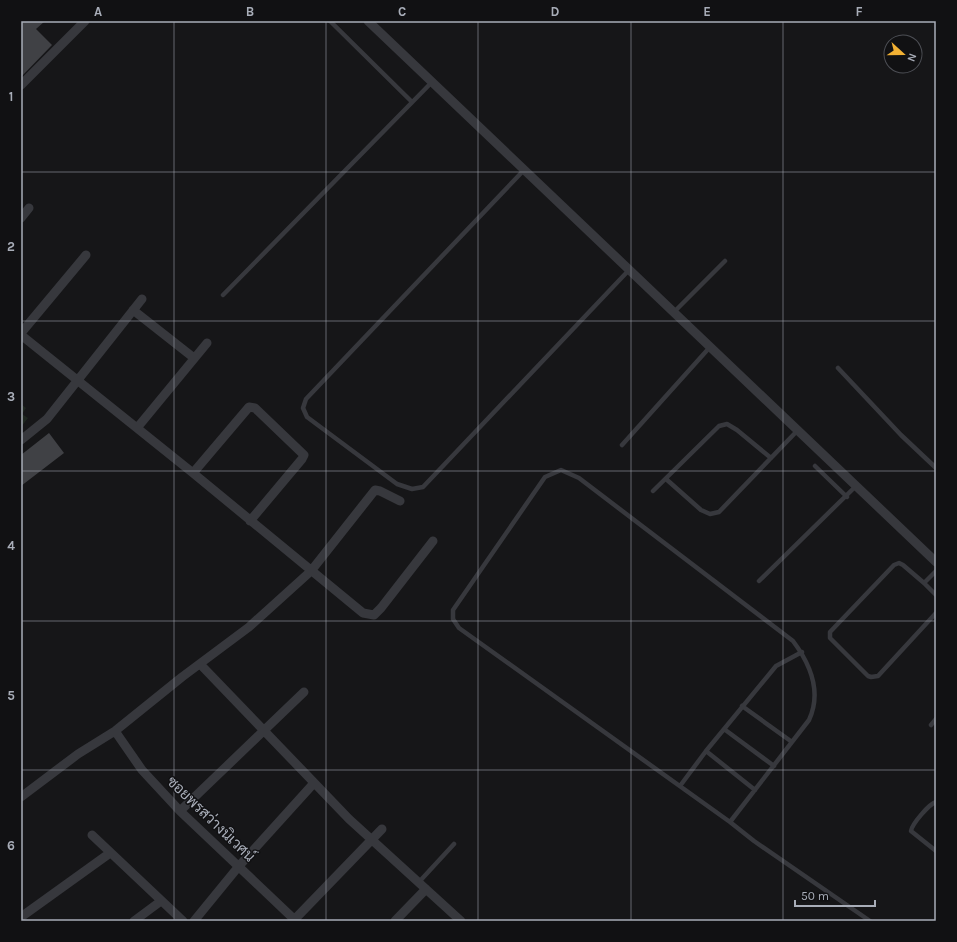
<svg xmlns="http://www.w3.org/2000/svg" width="957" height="942" viewBox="0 0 957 942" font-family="Karla,Sarabun,sans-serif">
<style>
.green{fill:#1e261f}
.building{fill:#404145}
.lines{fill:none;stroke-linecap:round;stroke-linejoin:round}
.service{stroke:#37383d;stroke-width:4.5}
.minor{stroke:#37383d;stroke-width:9}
.grid{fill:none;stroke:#a8adb8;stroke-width:1;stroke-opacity:0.55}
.labels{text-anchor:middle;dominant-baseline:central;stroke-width:3;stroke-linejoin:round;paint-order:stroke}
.street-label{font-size:15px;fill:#a8adb8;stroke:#111113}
.neatline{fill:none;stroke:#a8adb8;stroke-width:1.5}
.grid-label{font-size:13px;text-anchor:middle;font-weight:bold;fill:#a8adb8}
</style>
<rect width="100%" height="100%" fill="#161618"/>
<path class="green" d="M21,404L26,408L22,414L28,418L21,427Z"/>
<path class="building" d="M21,21H45L36,29L52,45L21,77Z
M49,433L64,453L21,486V455Z"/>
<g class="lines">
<path class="service" d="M330,21L412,102
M524,170L306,399L303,408L307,417L397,484L412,489L423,487L629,270
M223,295L432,82
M674,312L725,261
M838,368L901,435L936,468
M622,445L710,347
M815,466L847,497
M666,479L701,510L710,514L719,512L798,430
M653,491L719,426L727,424L737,430L771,458
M936,571L924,583L936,595
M759,581L856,486
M924,583L903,565L899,563L894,565L830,632V638L868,676L871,677L878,676L936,613
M742,706L792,742
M931,725L936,719
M724,729L774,766
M706,751L755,790
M680,786L706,751L776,666L802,652
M936,802C929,804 912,824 911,831L936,851
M730,822L459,628L453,619V610L545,477L561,470L579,478L793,641C811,665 822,692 809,720L730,822L754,841L870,921
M419,882L454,844"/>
<path class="minor" d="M368,21L936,562
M21,85L85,21
M21,218L29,208
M133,310L194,358
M21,333L86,255
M21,335L193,473L363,613L374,615L381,608L433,541
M137,428L207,343
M21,440L47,419L142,299
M193,473L249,407L255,408L304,455L302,459L250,521
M200,664L349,819L461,921
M115,731L142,770L180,811L296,921
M21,797L78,754L115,731L182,677L249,627L311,571L375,490L380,491L400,501
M180,811L304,692
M92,835L183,921
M21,917L110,853
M294,920L382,829
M134,921L161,901
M194,921L239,866L314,783
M395,921L426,889"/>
</g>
<path class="grid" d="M174,21V921M326,21V921M478,21V921M631,21V921M783,21V921M21,172H936M21,321H936M21,471H936M21,621H936M21,770H936"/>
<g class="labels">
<g class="street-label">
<text transform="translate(211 819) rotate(44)">ซอยพรสว่างนิเวศน์</text>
</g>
</g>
<rect width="957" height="942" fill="none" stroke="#111113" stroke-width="44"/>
<g transform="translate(903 54) rotate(111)"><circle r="19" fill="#111113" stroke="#4d4f55"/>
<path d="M0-3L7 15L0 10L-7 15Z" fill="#f2b134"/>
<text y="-6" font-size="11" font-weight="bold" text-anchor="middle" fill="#a8adb8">N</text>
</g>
<path d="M795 900v6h80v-6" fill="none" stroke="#a8adb8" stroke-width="2"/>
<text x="801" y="900" font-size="12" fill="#a8adb8" stroke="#111113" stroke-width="3" paint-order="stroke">50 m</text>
<rect x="22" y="22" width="913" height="898" class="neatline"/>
<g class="grid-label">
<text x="98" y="16">A</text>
<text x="250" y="16">B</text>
<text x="402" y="16">C</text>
<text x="555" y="16">D</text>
<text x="707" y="16">E</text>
<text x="859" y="16">F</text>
<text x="11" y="101">1</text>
<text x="11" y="251">2</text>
<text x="11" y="401">3</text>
<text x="11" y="550">4</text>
<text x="11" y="700">5</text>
<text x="11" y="850">6</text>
</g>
</svg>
